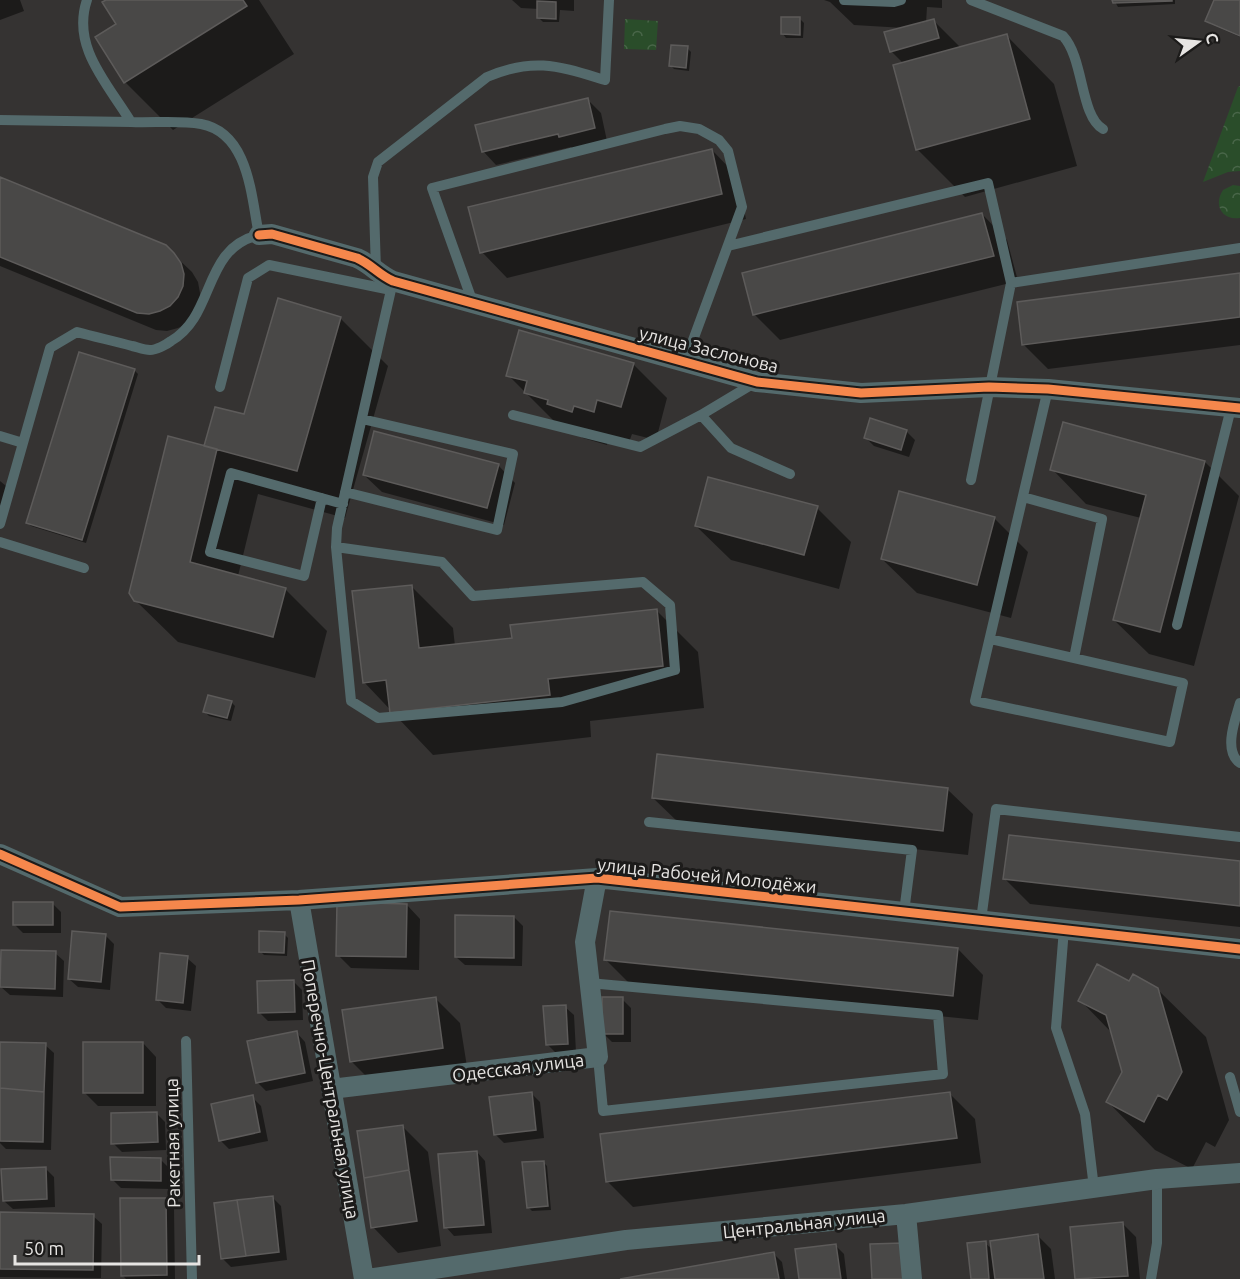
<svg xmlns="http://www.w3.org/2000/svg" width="1240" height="1279" viewBox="0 0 1240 1279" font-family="Ubuntu,sans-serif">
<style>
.park{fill:url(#park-crowns)}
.shadow{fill:#0007}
.building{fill:#494847;stroke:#5d5b5a;stroke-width:1.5}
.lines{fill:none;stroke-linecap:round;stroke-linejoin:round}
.lane{stroke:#546a6c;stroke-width:10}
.street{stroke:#546a6c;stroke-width:20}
.cycleway-casing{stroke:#1c1b1a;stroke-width:13}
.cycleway{stroke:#f5874c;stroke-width:9}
.labels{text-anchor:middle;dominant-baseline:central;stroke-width:6;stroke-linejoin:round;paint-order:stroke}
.street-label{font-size:18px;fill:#e7e5e3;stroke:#1c1b1a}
</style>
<defs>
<pattern id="park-crowns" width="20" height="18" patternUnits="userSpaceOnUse" patternTransform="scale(1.5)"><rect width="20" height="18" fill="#2a4d2a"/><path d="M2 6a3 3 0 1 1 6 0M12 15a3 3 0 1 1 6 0" fill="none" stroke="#496649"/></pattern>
</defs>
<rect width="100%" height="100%" fill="#353332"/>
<path class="park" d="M625,19L658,21L656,50L624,49Z
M1240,86V171L1228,172L1203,182L1238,87Z
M1233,185L1240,186V218C1222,221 1213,205 1223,190Z"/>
<path class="shadow" d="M0,0H20L24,11L0,20Z
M109,0H259L294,54L173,130L125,82L98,38L118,25Z
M512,0H574V11L560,10L559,22H543L539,18V9L521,8Z
M824,0H942V8L927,7L926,23L934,21L961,48L1007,36L1054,84L1077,166L965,197L917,149L904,64L891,51L904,28L854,25L830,2Z
M1114,0H1175V4L1118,7Z
M1215,0H1240V37L1210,24L1206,21Z
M800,19L804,23L803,38H786L783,34Z
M687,48L691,52L689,71L674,69L670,65Z
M588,100L601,113L607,141L573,149L571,147L496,165L483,151Z
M712,150L737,176L746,219L507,278L482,252Z
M0,179L173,254L192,272L198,282L200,293V304L188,323L178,328L167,331L156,330L0,266Z
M982,214L1007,240L1018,281L780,340L754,314Z
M1240,274V345L1048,369L1023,344Z
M340,318L388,366L345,518L258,494L238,576L285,589L327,631L315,678L178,642L135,600L206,448L245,416Z
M633,364L667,398L656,440L632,434L628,445L608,439L607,445L583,438L576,431L560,427L508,375Z
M134,370L138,374L86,543L31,526L27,522Z
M906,431L915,440L909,457L874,446L865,437Z
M1205,462L1239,496L1194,666L1149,654L1114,620L1141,518L1086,504L1052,469Z
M498,465L515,483L504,525L382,492L364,475Z
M0,481L11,490L0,524Z
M817,508L851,542L839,589L731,560L696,526Z
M994,518L1028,552L1011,618L917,593L882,559Z
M411,586L453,628L455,646L513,639L656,610L698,652L704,708L590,721L591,737L433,755L364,682Z
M231,702L235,706L231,721L209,716L205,712Z
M947,789L973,814L968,855L679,823L653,798Z
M1240,863V927L1030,904L1005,879Z
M52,903L61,912V933H23L15,925Z
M407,905L420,919L419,970L351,968L338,955Z
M514,917L523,926L522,966L465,965L456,957Z
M284,934L288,938L287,956L264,955L260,951Z
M105,935L114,944L110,990L78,987L69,979Z
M958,949L983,975L978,1020L631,985L606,960Z
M55,953L64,961L63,997L10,995L1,987Z
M187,958L196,966L191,1011L166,1008L157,999Z
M293,981L302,990L303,1020L268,1021L260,1013Z
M1130,983L1157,989L1206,1037L1229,1120L1215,1147L1206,1142L1192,1169L1155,1150L1108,1102L1123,1072L1112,1033L1080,1000Z
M435,998L460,1023L468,1073L376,1086L351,1061Z
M622,999L631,1008V1042H612L603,1033Z
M565,1007L574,1015L576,1052L556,1053L547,1044Z
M297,1033L305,1042L313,1081L266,1091L257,1082Z
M143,1043L156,1057V1106H98L85,1093Z
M45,1045L54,1053L51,1150L6,1149L0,1143V1057Z
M531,1093L540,1102L544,1138L504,1143L495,1134Z
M950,1094L975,1119L981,1163L633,1207L608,1182Z
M252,1097L261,1106L268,1141L229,1149L220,1140Z
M157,1114L165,1122L166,1150L122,1152L113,1143Z
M402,1126L428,1152L441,1246L398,1253L373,1227Z
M477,1152L485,1161L492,1233L454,1236L446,1227Z
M160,1159L169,1168V1189L121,1188L112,1179Z
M543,1162L547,1166L551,1210L532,1211L528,1207Z
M45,1168L54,1177L55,1207L13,1209L4,1201Z
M272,1197L281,1206L287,1260L231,1267L223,1259Z
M165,1200L174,1208L175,1279H126L122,1275Z
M0,1214L93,1216L102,1224L101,1278L0,1277Z
M1123,1224L1136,1237L1140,1279H1077L1072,1229Z
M1038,1236L1051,1249L1055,1279H972L985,1243L993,1250Z
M836,1246L844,1254L847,1279H801Z
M773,1253L782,1262L785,1279H628Z"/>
<path class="building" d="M106,0H243L247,6L124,83L95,37L116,24L102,2Z
M1112,0H1172V1L1113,3Z
M1214,0H1240V36L1205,21Z
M537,1L556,2V19L537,18Z
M781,17H800V35L781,34Z
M934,19L939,38L890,52L884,32Z
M1007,34L1030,119L916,150L893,65Z
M671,45L688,46L686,68L669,66Z
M588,98L595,128L559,137L558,134L482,152L475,125Z
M712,149L722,194L480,253L468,207Z
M0,177L166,245L174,253L181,263L184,274L183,286L178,297L170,306L160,311L149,314L137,313L0,257Z
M982,213L994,256L753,315L742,273Z
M1240,273V317L1022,345L1017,302Z
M278,298L341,317L297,471L204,446L215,407L244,414Z
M519,330L634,363L621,407L597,400L594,412L574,406L572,412L547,404L548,400L524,393L527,381L506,376Z
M79,352L135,369L82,540L26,523Z
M870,418L907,430L901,450L864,438Z
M1063,422L1205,461L1160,632L1113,620L1146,495L1050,470Z
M374,431L499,464L487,508L363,475Z
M168,436L217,449L190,562L286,588L273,637L134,601L129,593Z
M708,477L818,506L804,555L695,526Z
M899,491L995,517L977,585L881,559Z
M412,585L419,648L512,638L510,625L657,609L663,666L548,679L550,695L390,713L386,680L363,683L352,591Z
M208,695L232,701L227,718L203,712Z
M657,754L948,788L943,831L652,798Z
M1009,835L1240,861V906L1003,879Z
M13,902H53V925H13Z
M337,902L407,904L406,957L336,956Z
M610,911L958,948L953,996L604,960Z
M455,915L514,916V958L455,957Z
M72,931L106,934L101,982L68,979Z
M259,931L285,932L284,953L259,952Z
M1,950L56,951L55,989L0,987Z
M160,953L188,956L183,1003L156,1000Z
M1097,964L1129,981L1133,974L1158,988L1182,1072L1167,1100L1158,1095L1144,1122L1106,1102L1122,1072L1106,1015L1078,1001Z
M294,980L295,1012L258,1013L257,981Z
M436,997L443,1048L350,1062L342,1010Z
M602,997H623V1034H602Z
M566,1005L568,1044L546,1045L543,1006Z
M297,1031L305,1073L256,1083L247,1041Z
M0,1042L46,1043L44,1092L0,1088Z
M83,1042H143V1093H83Z
M0,1088L44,1092L43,1142L0,1141Z
M532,1092L536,1130L494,1135L489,1097Z
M950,1092L957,1138L606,1182L600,1134Z
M253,1095L260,1132L219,1141L211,1104Z
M157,1112L158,1142L111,1144V1113Z
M403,1125L409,1170L364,1178L357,1131Z
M477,1151L484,1225L444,1228L438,1154Z
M110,1157L161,1158V1181L111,1180Z
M544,1161L548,1206L527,1208L522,1162Z
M46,1167L47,1199L3,1201L1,1169Z
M409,1170L417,1221L371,1228L364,1178Z
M273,1196L279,1252L246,1256L237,1200Z
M120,1198H166L167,1275L121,1276Z
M237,1200L246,1256L221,1259L214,1203Z
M0,1212L94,1214L93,1270L0,1269Z
M1123,1222L1128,1276L1075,1279L1070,1227Z
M1038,1234L1044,1279H995L990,1241Z
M986,1241L989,1279H971L967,1243Z
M903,1243L905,1279H872L870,1244Z
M836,1244L841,1279H799L795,1249Z
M774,1252L779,1279H620Z"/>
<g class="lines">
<path class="lane" d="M844,0L894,2L901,0
M971,0L1063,36C1084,58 1080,116 1103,129
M0,120L131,122
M728,246L988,183L1011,283L971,480
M376,270L373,177L378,162L487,77C534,57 558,66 605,80L609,0
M1011,283L1240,248
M473,303L432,188L665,129L680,126L699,129L719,140L728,151L742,207L685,362
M756,382L701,415L731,448L790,474
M220,387L248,278L269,265L391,290
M513,415L640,447L701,415
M0,436L23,443
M345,492L497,530L513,454L362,419
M1023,497L1102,519L1074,658
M322,498L304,576L210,552L231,473L343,504
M0,524L50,348L77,332C95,337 114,341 132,346C137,347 144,350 150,350C156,350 166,345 171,341C216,315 202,248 259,235C251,196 249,133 201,124C179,120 154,123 131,122C108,84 71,47 87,0
M0,542L84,568
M336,547L351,701L378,718L562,702L675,670L670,605L643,582L473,596L442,562L336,547L337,528L393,281
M1177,625L1231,408
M990,639L1183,683L1170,742L975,701L1048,389
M1240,703C1235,720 1223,751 1240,763
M649,822L912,850L904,912
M981,920L996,809L1240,837
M1064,929L1056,1028L1085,1114L1094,1188
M589,983L938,1015L943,1074L603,1111L598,1057
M186,1041L192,1279
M1230,1077L1240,1112
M1151,1279L1157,1243V1179"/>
<path class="street" d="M259,235L272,234L357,258C371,264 379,275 393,281L757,382L861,393L989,387L1048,389L1240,408
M0,854L120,907L299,900L597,878L1240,949
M299,900L364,1279
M331,1089L598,1057L585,942L597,878
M906,1214L912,1279
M368,1279L626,1240L906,1214L1157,1179L1240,1173"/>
<g class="cycleway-casing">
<path id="cycleway" d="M259,235L272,234L357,258C371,264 379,275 393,281L757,382L861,393L989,387L1048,389L1240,408
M0,854L120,907L299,900L597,878L1240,949"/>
</g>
<use href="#cycleway" class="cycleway"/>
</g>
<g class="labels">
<g class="street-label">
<text transform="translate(709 349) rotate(14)">улица Заслонова</text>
<text transform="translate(707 875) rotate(6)">улица Рабочей Молодёжи</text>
<text transform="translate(518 1067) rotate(-7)">Одесская улица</text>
<text transform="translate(331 1089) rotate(80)">Поперечно-Центральная улица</text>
<text transform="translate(172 1143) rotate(-91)">Ракетная улица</text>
<text transform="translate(804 1223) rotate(-6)">Центральная улица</text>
</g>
</g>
<g transform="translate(1198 42) rotate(75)" stroke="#1c1b1a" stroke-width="4.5" paint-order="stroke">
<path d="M0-4.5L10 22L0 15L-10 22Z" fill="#e7e5e3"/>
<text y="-9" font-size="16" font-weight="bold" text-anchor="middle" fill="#e7e5e3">С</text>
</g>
<path d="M15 1255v9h184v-9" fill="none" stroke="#e7e5e3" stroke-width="3"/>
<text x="24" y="1255" font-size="18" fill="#e7e5e3" stroke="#1c1b1a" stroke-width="4.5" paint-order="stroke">50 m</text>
</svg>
